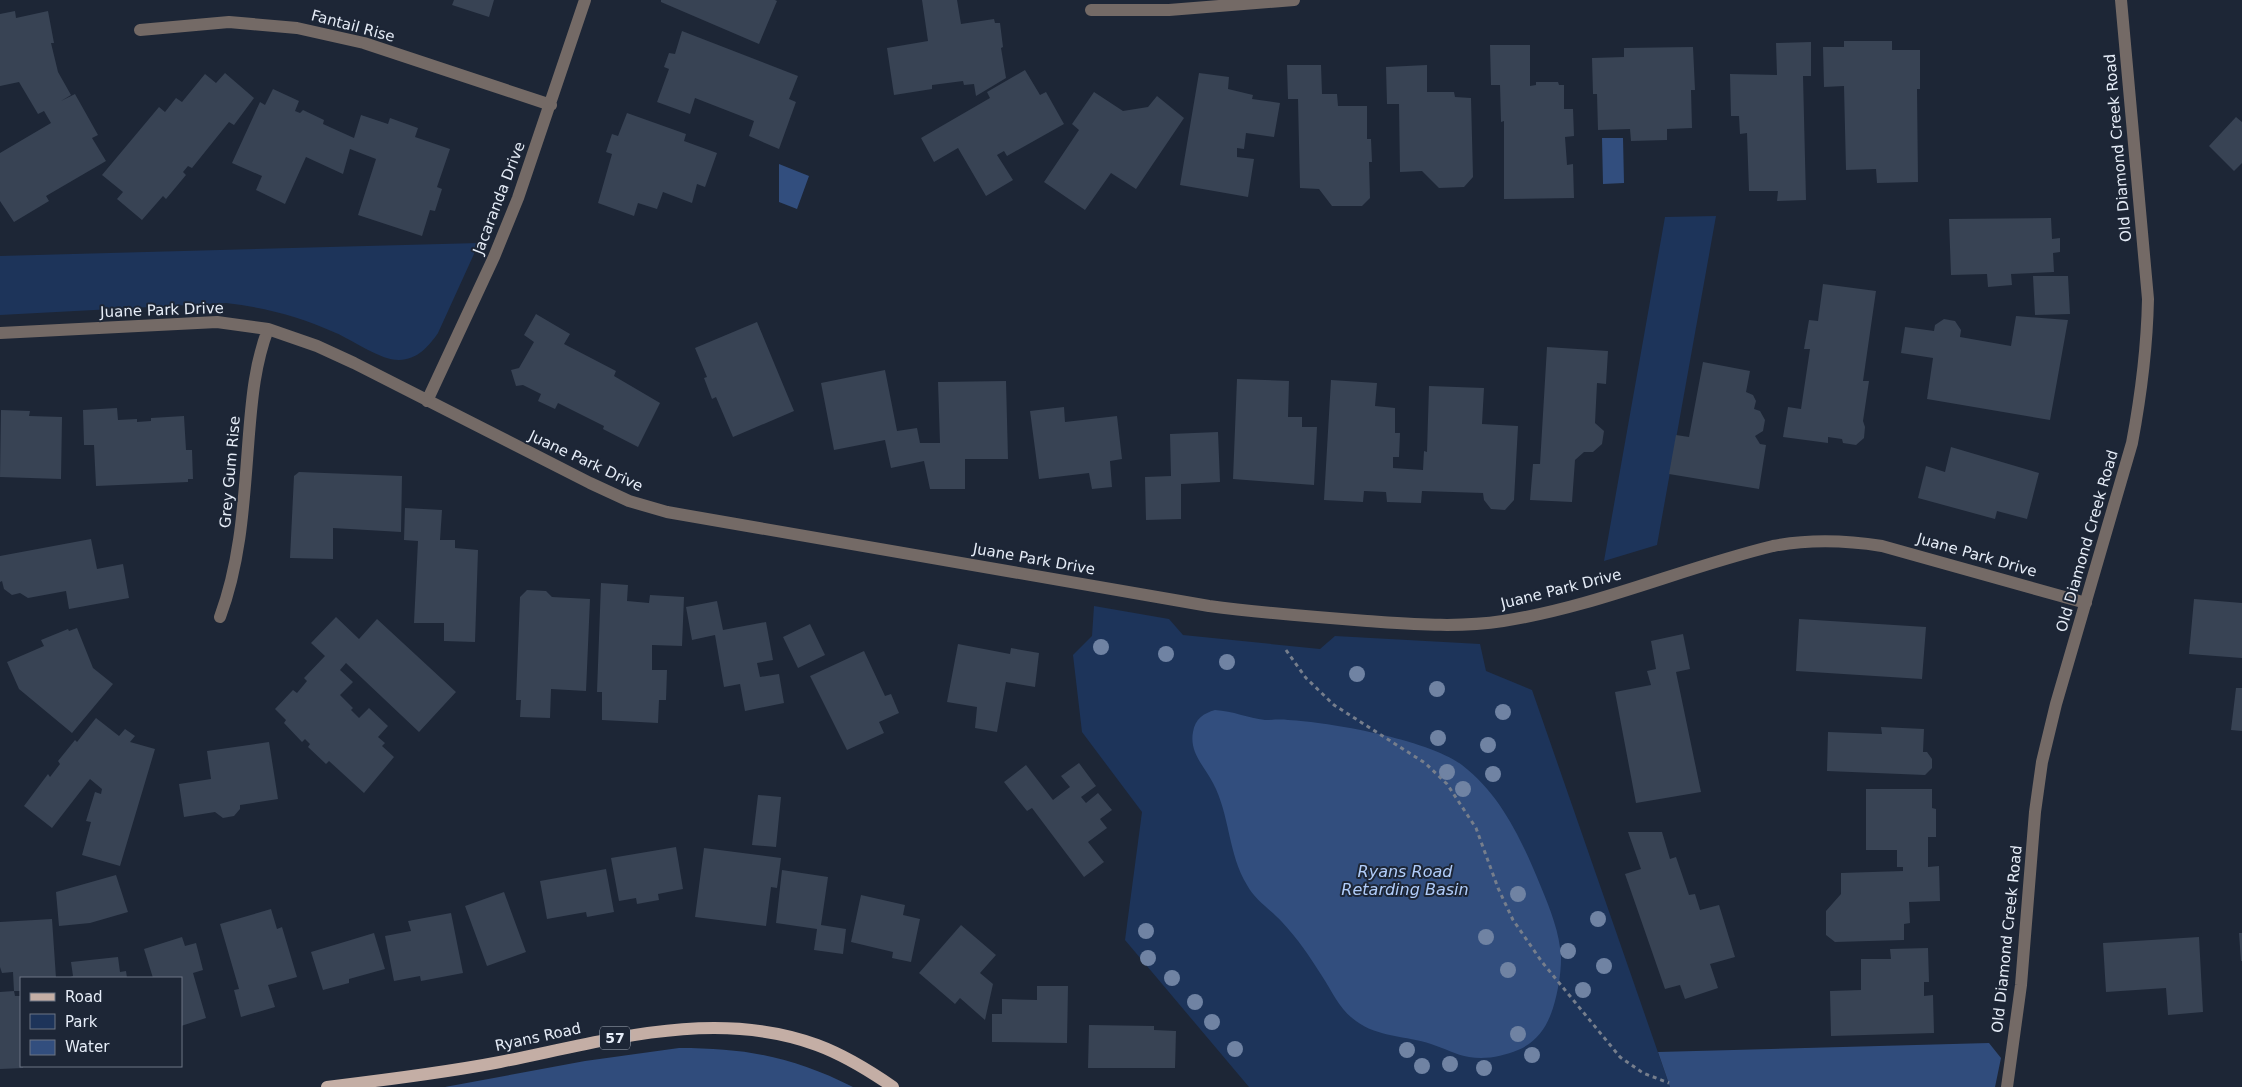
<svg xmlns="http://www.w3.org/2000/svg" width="2242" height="1087" viewBox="0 0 2242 1087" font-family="'DejaVu Sans',sans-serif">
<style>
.green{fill:#1d345a}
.forest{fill:#304c7c}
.water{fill:#324e7e}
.building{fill:#384354}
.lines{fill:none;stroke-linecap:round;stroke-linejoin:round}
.path{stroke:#767e8c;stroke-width:3;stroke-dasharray:4 4;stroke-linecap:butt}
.minor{stroke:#746a66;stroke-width:12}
.primary{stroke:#c4aea5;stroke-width:12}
.tree{fill:#7083a3}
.labels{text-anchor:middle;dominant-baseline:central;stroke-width:4;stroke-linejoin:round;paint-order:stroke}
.shield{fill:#1d2636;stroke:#a9b1bd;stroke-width:1}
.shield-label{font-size:14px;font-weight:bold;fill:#e5ecf7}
.street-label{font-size:15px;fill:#e5ecf7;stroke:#1d2636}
.water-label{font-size:16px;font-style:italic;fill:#b1cdfa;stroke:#1d2636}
</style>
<rect width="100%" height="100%" fill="#1d2636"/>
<path class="green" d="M1716,216L1657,545L1604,561L1665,217Z
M479,243L438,333C429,346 417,360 399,360C380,360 354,341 336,333C298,316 267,308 226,303L0,315V256Z
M1094,606L1169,619L1183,635L1320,649L1335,636L1480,644L1486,671L1532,690L1670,1087H1249L1125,940L1142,812L1082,732L1073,655L1092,636Z"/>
<path class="forest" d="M1989,1043L2001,1058L1995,1087H1670L1658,1052Z
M679,1048C747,1048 793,1057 853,1087H445L585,1061Z"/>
<path class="water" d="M1602,138H1623L1624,183L1603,184Z
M779,164L809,176L797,209L779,202Z
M1215,710C1233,711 1248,718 1265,720C1273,720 1280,719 1288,720C1330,722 1429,740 1462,765C1502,796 1522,841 1541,887C1550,909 1560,933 1561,958C1561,974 1558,992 1553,1008C1547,1027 1537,1042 1518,1050C1503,1056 1486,1060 1469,1057C1456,1055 1444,1048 1431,1044C1407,1036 1377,1037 1356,1021C1340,1010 1333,993 1322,976C1310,957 1298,939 1282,922C1271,910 1255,900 1247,885C1228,854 1230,815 1213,783C1205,767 1189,753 1193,732C1195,719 1204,713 1215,710Z"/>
<path class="building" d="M454,0H494L489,17L452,5Z
M661,0H775L777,1L759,44L661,2Z
M922,0H957L961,24L994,19L995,23H1000L1003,47L1001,48L1006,78L976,96L974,84L964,85L963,81L932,85V89L894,95L887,48L928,41Z
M15,11L16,18L48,11L54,43H51L58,72L71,95L61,101L75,94L98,135L92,138L106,161L46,196L49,201L14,222L0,201V153L51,123L44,111L38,114L19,82L0,86V14Z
M682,31L798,76L789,99L796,102L779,149L749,136L754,121L695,98L690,114L657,102L669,69L664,67L669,53L675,54Z
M1844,41H1892V50H1920V89H1917L1918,182L1877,183L1876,169L1846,170L1844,86L1824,87L1823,47H1844Z
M1811,42V76H1803L1806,200L1777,201L1778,191H1749L1747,133L1740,134L1739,116H1731L1730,74L1777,75L1776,43Z
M1490,45H1530V86L1536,85V82H1558L1559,85H1564V109H1573L1574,136L1565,137L1567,165L1573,164L1574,198L1504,199V121L1501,122L1500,85H1491Z
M1693,47L1695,90H1691L1692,128L1667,129V140L1631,141L1630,129L1598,130L1597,94H1593L1592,58L1624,57V48Z
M1287,65H1321L1322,94H1337L1338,106H1367V139H1371L1372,162H1369L1370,198L1362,206H1332L1319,189L1300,188L1298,99H1288Z
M1427,65V92H1454L1455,97L1471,98L1473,177L1464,187L1439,188L1422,171L1400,172L1399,104H1387L1386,67Z
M1025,70L1040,95L1046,92L1064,124L1007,156L1004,151L997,155L1013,180L986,196L958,148L934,162L921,138L990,98L987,92Z
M225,73L254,98L234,125L229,122L192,168L188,166L183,172L186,175L166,199L163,196L142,220L117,199L123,192L102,175L159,107L165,112L176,98L182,102L205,74L216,83Z
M1199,73L1229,77L1228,89L1253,95L1252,99L1280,103L1274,137L1246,133L1244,149L1237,148V157L1254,159L1248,197L1180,185Z
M273,89L299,101L295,111L300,113L303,110L324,120L323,124L354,138L361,115L388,124L390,118L418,128L415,137L450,149L437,187L442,189L435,211L430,210L422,236L358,215L376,159L350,149L343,174L306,157L285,204L256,190L262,176L232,163L260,102L265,105Z
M1094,92L1123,111L1148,107L1157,96L1184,118L1136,189L1111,173L1085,210L1044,182L1079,130L1072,124Z
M627,113L686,134L684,141L717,153L705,187L697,184L692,203L663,192L657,209L638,203L634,216L598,203L612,154L606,152L612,134L618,136Z
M2236,117L2242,122V163L2234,171L2209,146Z
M2051,218L2052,239L2060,238V252L2053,253L2054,272L2011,274L2012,285L1988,287L1987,274L1951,275L1949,219Z
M2033,276H2068L2070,314L2035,315Z
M1823,284L1876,291L1863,381H1869L1863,421L1865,427L1864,438L1856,445L1843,443L1842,439L1828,437V443L1783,437L1788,407L1801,409L1810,349H1804L1809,320L1818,321Z
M536,314L570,334L564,344L616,371L614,376L660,403L638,447L603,429L604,426L558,403L555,409L538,401L541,394L523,385L516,386L511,370L519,368L534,342L524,335Z
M2016,316L2068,320L2050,420L1927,399L1933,358L1901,353L1905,327L1934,331L1935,325L1944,319L1955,321L1961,330L1960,337L2011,346Z
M757,322L794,411L733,437L716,397L712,399L704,378L707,377L695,348Z
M1547,347L1608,351L1606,384L1597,383L1595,423L1604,431L1602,444L1593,452H1584L1575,460L1572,502L1530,500L1533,464H1540Z
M1703,362L1750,371L1746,392L1753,395L1756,401L1754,409L1760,411L1765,420L1763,431L1755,436L1760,444L1766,445L1759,489L1669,474L1676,435L1689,437Z
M885,370L897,431L917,428L920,443H940L938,382L1006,381L1008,459H965V489H930L924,461L891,468L885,440L834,450L821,383Z
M1237,379L1289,381L1288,417H1302V427H1317L1314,485L1233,479Z
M1331,380L1377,383L1375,406L1395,408V433H1400L1399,457H1393V468L1423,470L1424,451L1427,452L1429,386L1484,388L1482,424L1518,426L1514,500L1505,510L1491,509L1484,500L1483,493L1422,491L1421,503L1387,502L1386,492L1364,491L1363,502L1324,500Z
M1064,407L1065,422L1117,416L1122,459L1110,461L1112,487L1092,489L1089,473L1039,479L1030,411Z
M117,408L118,420L137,419V422L151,421V418L184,416L186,450H192L193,479H188V482L96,486L94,445H84L83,410Z
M1,410L30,411L29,416L62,417L61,479L0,477Z
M1218,432L1220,482L1181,484V519L1146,520L1145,477L1171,476L1170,434Z
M1951,447L2039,473L2027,519L1997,511L1995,519L1918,498L1926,466L1945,472Z
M299,472L402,476L401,532L333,528V559L290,558L294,476Z
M405,508L442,510L440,540H455V548L478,550L475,642L444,641V623H414L418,541L404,540Z
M91,539L97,569L123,564L129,598L69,609L66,591L28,598L20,593L12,595L4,589L2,581L0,582V556Z
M601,583L628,585L627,601L649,603L650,595L684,597L682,646L652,645V670H667L666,700H659L658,723L602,720V692H597Z
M527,590L546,591L552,597L590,599L586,691L551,689L550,718L520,717L521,700H516L520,597Z
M2194,599L2242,603V658L2189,654Z
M717,601L723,630L766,622L773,660L757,663L760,677L779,674L784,703L745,711L740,684L724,687L715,635L692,640L686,607Z
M336,617L359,639L377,619L456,692L419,732L346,663L340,670L353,682L340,695L353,708L351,710L359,718L369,708L388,726L378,737L385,743L382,746L394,757L364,793L329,761L326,764L308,747L310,744L305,739L302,742L284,723L286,720L275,709L293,690L297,693L307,681L304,678L325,656L311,643Z
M1799,619L1926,627L1922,679L1796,671Z
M810,624L825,655L798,668L783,637Z
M77,628L93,668L113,684L72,733L19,689L7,662L44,646L41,640L68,629L69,631Z
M1683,634L1690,669L1676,672L1701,792L1636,803L1615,692L1651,685L1647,671L1656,669L1651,641Z
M958,644L1010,654L1011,648L1039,653L1035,687L1006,682L997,732L975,728L977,707L947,702Z
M864,651L885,696L891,694L899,713L879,722L884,733L847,750L810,676Z
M2236,688H2242V731L2231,730Z
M96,718L119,736L125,729L135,736L130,742L155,749L120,866L82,855L91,822L86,821L95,792L101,794L102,789L90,779L52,828L24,806L48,774L50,777L60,764L58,761L75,740L77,742Z
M1881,727L1924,729L1923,752H1927L1932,759V768L1925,775L1827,771L1828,732L1882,734Z
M269,742L278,799L240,805V809L234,816L223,818L215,812L184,817L179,784L211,779L207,751Z
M1079,763L1096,786L1081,797L1086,803L1098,793L1112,810L1100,819L1107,828L1088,842L1104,862L1084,877L1032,808L1027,811L1004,782L1026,765L1053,800L1070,787L1061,776Z
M1866,789H1932V808L1936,809V837H1928V867L1939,866L1940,901L1909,902L1910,923L1904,924V940L1835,942L1826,935V911L1841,894V873L1903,871V867H1897V850H1866Z
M758,795L781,797L776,847L752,845Z
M1628,832H1662L1670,859L1676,857L1689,895L1695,894L1700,910L1719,905L1735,957L1710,964L1718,988L1685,999L1680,985L1665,989L1625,874L1641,869Z
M676,847L683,889L658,894L659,900L637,904L636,898L619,901L611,858Z
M704,848L781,858L777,888L771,887L766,926L695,917Z
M606,869L614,912L587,917L586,912L547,919L540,881Z
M782,870L828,877L821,925L846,929L843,954L814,950L817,929L776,923Z
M116,875L128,912L90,923L59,926L56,892Z
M504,892L526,952L487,966L465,906Z
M861,895L905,905L903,915L920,919L911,962L892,958L893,952L851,942Z
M271,909L277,929L282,927L297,977L268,985L275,1007L241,1017L234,990L239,989L220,924Z
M451,913L463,973L421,981L420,976L394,981L385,936L411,931L408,921Z
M52,919L56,978H21V991H14L13,972L2,973L0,967V922Z
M961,925L996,955L980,973L993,984L985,1020L960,998L955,1004L919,973Z
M374,933L385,969L349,979V983L323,990L311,952Z
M2239,933H2242V961H2241Z
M182,937L185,946L196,943L203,970L193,973L206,1018L181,1026V978H153L144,949Z
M2199,937L2203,1012L2168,1015L2166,988L2106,992L2103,943Z
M1928,948L1929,982H1924V996L1933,995L1934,1033L1831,1036L1830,991L1861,990V959H1891L1890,949Z
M118,957L120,972L126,971L127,978H68L73,976L71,962Z
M1037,986H1068L1067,1043L992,1042V1014H1002V999L1037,1000Z
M14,991L15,996H21L23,1068L0,1069V992Z
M1089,1025L1154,1026V1030L1176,1031L1175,1068H1088Z"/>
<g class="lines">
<path class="path" d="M1286,650L1306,678L1334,705L1425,763L1447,784L1476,828L1498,888L1513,920L1542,962L1620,1057L1643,1073L1669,1083"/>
<path class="minor" d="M1091,10H1169L1294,0
M140,30L229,22L297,28L364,43L551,105
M0,333L217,322L268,329L317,346L354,363L590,483L629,501L667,512L1209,606C1261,613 1314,617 1367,621C1412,624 1458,628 1503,621C1595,607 1682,568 1773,546C1810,539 1844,540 1882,546L2086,603
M427,401L494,257L518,198L585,0
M220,617C242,558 244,496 249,434C252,397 255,364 268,329
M2007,1087L2021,985L2035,812L2042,762L2056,704L2132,443C2141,395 2147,348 2148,299L2121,0"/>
<path class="primary" d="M327,1087C385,1080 443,1073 500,1062C602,1042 714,1007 817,1045C844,1055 870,1071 893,1087"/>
</g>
<g class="tree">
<circle cx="1101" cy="647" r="8"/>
<circle cx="1166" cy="654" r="8"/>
<circle cx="1227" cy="662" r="8"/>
<circle cx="1357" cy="674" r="8"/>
<circle cx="1437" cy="689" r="8"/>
<circle cx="1503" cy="712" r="8"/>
<circle cx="1438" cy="738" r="8"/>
<circle cx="1488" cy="745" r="8"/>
<circle cx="1447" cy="772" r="8"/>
<circle cx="1493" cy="774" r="8"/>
<circle cx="1463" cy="789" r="8"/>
<circle cx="1518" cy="894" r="8"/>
<circle cx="1598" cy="919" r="8"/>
<circle cx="1146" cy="931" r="8"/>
<circle cx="1486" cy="937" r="8"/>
<circle cx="1568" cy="951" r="8"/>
<circle cx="1148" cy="958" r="8"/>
<circle cx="1604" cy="966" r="8"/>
<circle cx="1508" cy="970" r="8"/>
<circle cx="1172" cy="978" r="8"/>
<circle cx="1583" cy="990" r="8"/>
<circle cx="1195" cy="1002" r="8"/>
<circle cx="1212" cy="1022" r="8"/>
<circle cx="1518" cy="1034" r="8"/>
<circle cx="1235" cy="1049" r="8"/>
<circle cx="1407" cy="1050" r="8"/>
<circle cx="1532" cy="1055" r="8"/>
<circle cx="1450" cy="1064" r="8"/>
<circle cx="1422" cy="1066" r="8"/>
<circle cx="1484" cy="1068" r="8"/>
</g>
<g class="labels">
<rect class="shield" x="600" y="1026.5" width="30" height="23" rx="4"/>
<g class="shield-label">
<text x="615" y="1038">57</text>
</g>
<g class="street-label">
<text transform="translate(353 26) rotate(15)">Fantail Rise</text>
<text transform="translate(2118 148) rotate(-95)">Old Diamond Creek Road</text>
<text transform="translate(499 198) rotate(-69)">Jacaranda Drive</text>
<text transform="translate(162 310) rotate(-2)">Juane Park Drive</text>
<text transform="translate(586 461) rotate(25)">Juane Park Drive</text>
<text transform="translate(230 472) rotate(-85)">Grey Gum Rise</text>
<text transform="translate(2087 541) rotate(-74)">Old Diamond Creek Road</text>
<text transform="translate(1977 555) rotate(16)">Juane Park Drive</text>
<text transform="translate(1034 559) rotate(10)">Juane Park Drive</text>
<text transform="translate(1561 589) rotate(-14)">Juane Park Drive</text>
<text transform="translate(2007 939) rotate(-84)">Old Diamond Creek Road</text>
<text transform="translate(538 1037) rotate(-12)">Ryans Road</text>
</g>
<g class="water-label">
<text x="1405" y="871">Ryans Road<tspan x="1405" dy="18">Retarding Basin</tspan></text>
</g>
</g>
<rect x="20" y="977" width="162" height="90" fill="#1d2636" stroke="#6d7583"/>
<rect x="30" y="993" width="25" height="8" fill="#c4aea5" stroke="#6d7583"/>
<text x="65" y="1002" font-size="15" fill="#e5ecf7">Road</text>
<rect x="30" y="1014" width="25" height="15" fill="#1d345a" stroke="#6d7583"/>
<text x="65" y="1027" font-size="15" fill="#e5ecf7">Park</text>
<rect x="30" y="1040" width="25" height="15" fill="#324e7e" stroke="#6d7583"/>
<text x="65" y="1052" font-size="15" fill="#e5ecf7">Water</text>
</svg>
